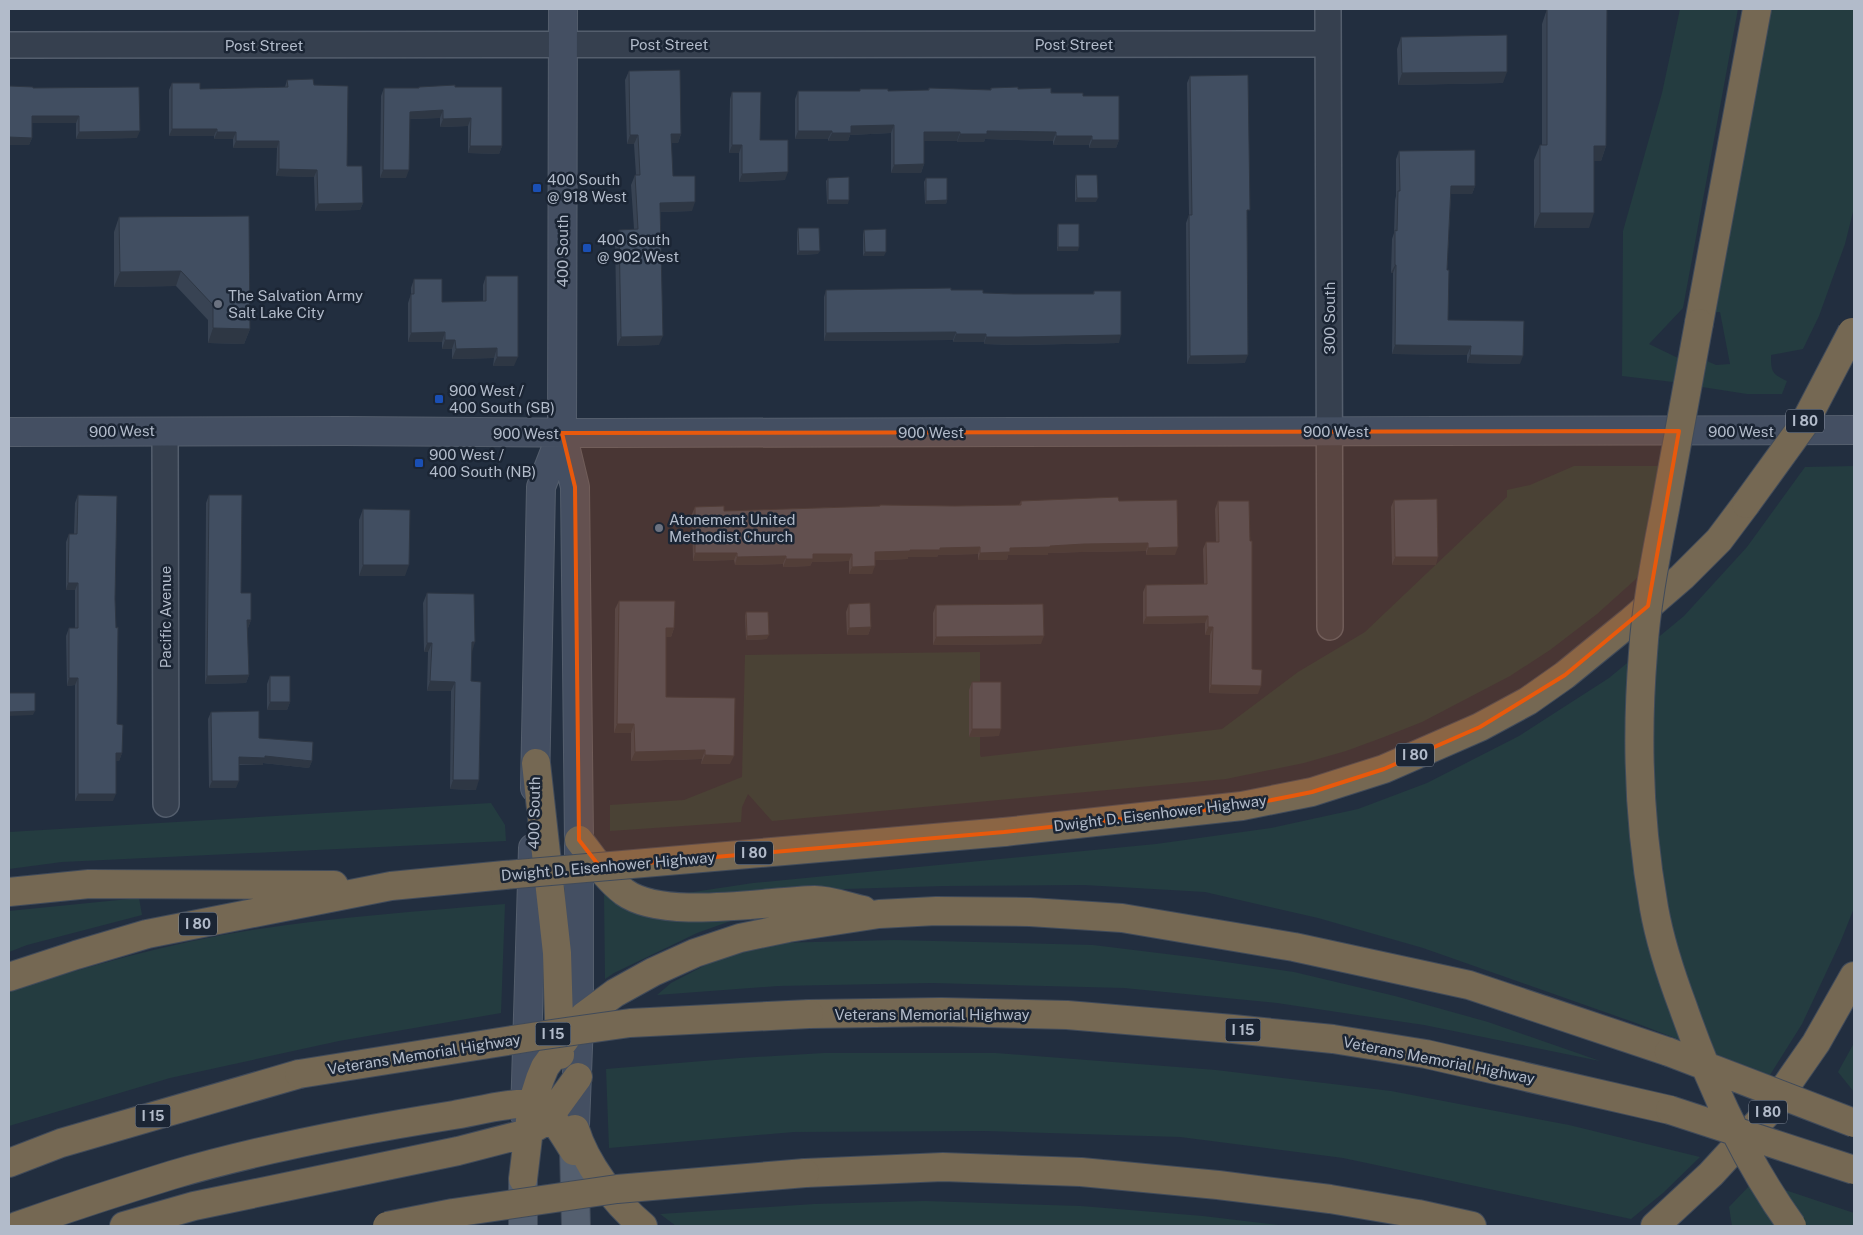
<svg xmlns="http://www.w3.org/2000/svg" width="1863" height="1235" viewBox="0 0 1863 1235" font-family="'Public Sans',sans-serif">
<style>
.green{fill:#243c40}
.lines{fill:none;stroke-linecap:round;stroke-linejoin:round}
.minor-casing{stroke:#545e6d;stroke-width:28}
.secondary-casing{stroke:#545e6d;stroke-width:30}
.primary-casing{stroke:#3f4958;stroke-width:30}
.motorway-casing{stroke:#414b5a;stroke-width:30}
.minor{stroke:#36404f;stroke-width:25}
.secondary{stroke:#444f62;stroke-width:28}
.primary{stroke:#545f6f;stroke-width:28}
.motorway{stroke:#756853;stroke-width:28}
.motorway-bridge-casing{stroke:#414b5a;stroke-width:30;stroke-linecap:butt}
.motorway-bridge{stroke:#756853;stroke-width:28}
.wall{fill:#384353}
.shaded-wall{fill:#2e3744}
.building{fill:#414e61;stroke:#2e3744}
.marked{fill:#e8590c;fill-opacity:0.2;stroke:#e8590c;stroke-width:4;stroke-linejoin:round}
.transit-dot{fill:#1a4fb4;stroke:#1b2534;stroke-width:2}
.worship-dot{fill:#6b7280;stroke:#1b2534;stroke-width:2}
.labels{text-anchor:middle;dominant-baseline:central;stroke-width:5;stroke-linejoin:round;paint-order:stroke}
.shield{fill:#1b2534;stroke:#858e9d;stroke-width:1}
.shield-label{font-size:14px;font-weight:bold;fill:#b2bbca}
.street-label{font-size:15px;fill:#b2bbca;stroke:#1b2534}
.poi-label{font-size:15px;fill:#b2bbca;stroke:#1b2534;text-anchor:start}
</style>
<rect width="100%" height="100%" fill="#222e3f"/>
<path class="green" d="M1680,9H1738L1683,308L1649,344L1678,358L1673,382L1622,376L1623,231L1662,93Z
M1771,9H1854V208L1845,244L1833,277L1819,316L1803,349L1771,355C1771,372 1772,374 1787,381L1782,394H1747L1702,387L1707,361L1716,365L1730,364L1720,312H1716Z
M1574,466H1658L1637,578L1597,614L1550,650L1510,676L1422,722L1384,737L1346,751L1304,763L1226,779L772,821L748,794L742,807L741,822L610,831V805L684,800L742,777L745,655L980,652V755L981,757L1222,729L1298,672L1365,632L1507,497V490L1530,485Z
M1854,466V908L1840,943L1802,1024L1770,1075L1636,1023L1423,948L1318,918L1205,892L1084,885L944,886L680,894L753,883L1156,844L1271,828L1358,809L1427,783L1519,736L1609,678L1684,616L1747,547L1805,467Z
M491,803L505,825L506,841L62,862L9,869V832Z
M604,895H612L742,917L697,933L614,973L605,979Z
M139,898L142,915L27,945L9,952V911Z
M505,904L501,1013L339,1041L170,1078L9,1126V991C89,966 169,943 252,930C336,917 421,911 505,904Z
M894,940L1093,945L1199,958L1294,972L1395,996L1488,1022L1600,1061L1424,1025L1277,1003L1124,988L932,983L778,986L657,995L671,983L719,958L774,943Z
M1854,1043V1092L1838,1072Z
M824,1053H996L1216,1070L1391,1091L1569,1125L1700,1157L1663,1193L1631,1219L1343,1158L1180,1137L986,1131L794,1132L609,1148L606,1069L739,1058Z
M1752,1183L1779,1188L1854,1213V1226H1732L1729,1207Z
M925,1201L1081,1206L1203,1216L1287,1226H676L660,1214L814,1204Z"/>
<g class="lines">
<g class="minor-casing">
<path id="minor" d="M1328,9L1330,627
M9,45L1328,44
M165,431L166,804"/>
</g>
<g class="secondary-casing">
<path id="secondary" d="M563,9L562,433L575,487L579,840V1022L574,1151
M9,432L344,431L607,433L1854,430
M535,788L541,487L562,433
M525,1115L533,848"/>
</g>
<g class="primary-casing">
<path id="primary" d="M574,1151L576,1226
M523,1226V1181"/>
</g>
<g class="motorway-casing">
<path id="motorway" d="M1699,323L1757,9
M536,763L557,953L560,1055
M1004,832L1242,806L1312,792L1384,769L1480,727L1528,701L1565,675L1630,622L1682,577L1719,540L1746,504
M579,840C593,858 606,878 624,892C664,921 765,901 815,900C830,900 848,907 863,910
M9,892L89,884L334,885
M9,977L76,955L147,934L391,886L505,875
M809,1014L941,1012L1067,1015L1233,1029L1333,1039L1426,1054L1670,1110
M575,1129C585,1163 615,1203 643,1226
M9,1163L61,1143L299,1074
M805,1173L943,1167L1081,1172L1218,1185L1330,1199L1418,1214L1472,1226
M523,1179L532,1104L540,1079L545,1067L569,1034L584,1016L615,993L653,972L695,953L740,938L788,928L879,914L936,911L1030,912L1122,918L1294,947L1469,985L1669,1052
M17,1226C68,1208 120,1191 172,1175C264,1148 359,1130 454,1115C474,1112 517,1100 536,1105C550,1109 566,1139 574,1151
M124,1226L194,1206L458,1151L524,1134L546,1121L578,1077
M1655,1226L1711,1174L1768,1112L1816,1043L1854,976"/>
</g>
<use href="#minor" class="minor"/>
<use href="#secondary" class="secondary"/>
<use href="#primary" class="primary"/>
<use href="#motorway" class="motorway"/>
<g class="motorway-bridge-casing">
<path id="motorway-bridge" d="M1699,323C1688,385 1676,447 1665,509C1656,556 1646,605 1643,653C1636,738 1639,824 1654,908C1660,942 1671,975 1683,1007C1710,1085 1744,1159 1792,1226
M1746,504L1804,424L1852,332
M505,875L1004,832
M1669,1052L1854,1123
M299,1074L538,1036L630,1023L809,1014
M1670,1110L1854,1170
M387,1226L453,1213L617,1189L805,1173"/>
</g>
<use href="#motorway-bridge" class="motorway-bridge"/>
</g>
<path class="wall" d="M1547,9L1606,146L1601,161H1594L1589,228H1534V160L1540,145H1542V24Z
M1401,37L1503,83L1398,85L1397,49Z
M629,71L681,134L678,143H671L673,176L692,211L660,212L659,345L617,346L615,239L619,230L634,229L631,185L635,175H636L634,144H627L625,80Z
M1190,76L1247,218L1245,363L1187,364L1186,223L1189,215L1187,83Z
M287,80L314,85L363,203L360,210L315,211L314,177L276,176L277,148H233V139H214V136H169V90L172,83L200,89L285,87Z
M9,86L33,88L137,138L76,139V123H32V138L29,145H9Z
M419,87H455L502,146L499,154L468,153V126L440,127V118L409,119L406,178H380L381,96L384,88H418Z
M929,88L990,90L991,88L1018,89L1083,96L1119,140L1116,148H1089V145H1053V141L985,139L984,142H957V141H924V164L921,173H891V133L850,135L848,141H828V139H795V99L798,91H860V89L888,91L928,90Z
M732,92L760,140L785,180L739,182V153H729L730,99Z
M1399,151L1475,186L1472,194H1451L1447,270L1448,320L1520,364L1467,363V355L1392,354L1393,273H1391L1392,239L1394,233L1395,200L1396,196V159Z
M1076,175L1096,202H1075V179Z
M828,178L848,204H827L826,181Z
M926,178L947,200L946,204H925L924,182Z
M119,217L250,329L244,344L208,343V320L176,286L114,287V232Z
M1058,224L1078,251H1057V228Z
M798,228L818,254L797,255V232Z
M864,230L884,256H863V234Z
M486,276L514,366H493L494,358L452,359V349H442V342H408V303L411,294V288L414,279L442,302L483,301V285Z
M826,290H951L983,293L1014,294H1093L1094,291L1119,343L1016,345L984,344V342H953V340L824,341V297Z
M78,495L115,599L117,724L122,753L119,761H116L113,801H75V685L67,686L66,636L69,628H75V590H66V542L69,534H74L75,503Z
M209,495L241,593L251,620L248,628H247L249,675L246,683L205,684L206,503Z
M1394,500L1436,565H1392L1391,507Z
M1021,501H1119L1175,555H1146V551L1081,552L1048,553V555H1008L1007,560H978V554L938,555L937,557H908V559L875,560L872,574H849V561L812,562L810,566L783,567V564L735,565L734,560L693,561L692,514L695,507L724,511L879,506L880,505L954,506L1019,505Z
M1218,501L1252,669L1258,694L1209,693L1210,635H1205V623L1143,624V592L1146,585L1204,584L1203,549L1206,542H1216L1215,509Z
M363,509L405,576H359V520Z
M427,593L471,652V681L476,790L450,789L451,691H427L428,652H424L423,603Z
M619,601L674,628L671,637H666V697L730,764H701L702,759L631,761V733H614L615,609Z
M849,604L871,627L868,635H847L846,612Z
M936,605L1041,644L933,645V613Z
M746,612L767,639L746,640L745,616Z
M270,676L290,702L287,710H267V684Z
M972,682L999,736L969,737V690Z
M211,712L259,738L312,761L309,768L263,763V765H239L236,788H209L208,719Z"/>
<path class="shaded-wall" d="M1507,72L1503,83L1398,85L1402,73Z
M443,110L440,118L407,119L410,112Z
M32,116H79L76,123H29Z
M471,118L468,126L440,127L443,119Z
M894,125L891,133L850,135L848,141H828L832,133L851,126Z
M172,129H217L214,136H169Z
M140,131L137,138L76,139L79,132Z
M798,131H832L828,139H795Z
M987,131L1056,132L1053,141L985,139L984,142H957L960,134Z
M217,132H236L233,139H214Z
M924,132H960L957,141H921Z
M671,134H681L678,143H667Z
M630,135H638L634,144H627Z
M1056,136H1092L1089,145H1053Z
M9,137L32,138L29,145H9Z
M1092,140H1119L1116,148H1089Z
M236,141H279L277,148H233Z
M732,145H742L739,153H729Z
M470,146H502L499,154L468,153Z
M1594,146H1606L1601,161H1589Z
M924,164L921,173H891L894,165Z
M279,169L317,170L314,177L276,176Z
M383,170H409L406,178H380Z
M788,172L785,180L739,182L742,174Z
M1451,186H1475L1472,194H1448Z
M1077,198H1098L1096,202H1075Z
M828,200H849L848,204H827Z
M947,200L946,204H925L926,201Z
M695,202L692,211L657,212L660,203Z
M363,203L360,210L315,211L318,204Z
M1540,213H1594L1589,228H1534Z
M1058,247H1079L1078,251H1057Z
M799,251H820L818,254L797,255Z
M865,252H886L884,256H863Z
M1395,265H1396L1393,273H1391Z
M181,271L176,286L114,287L120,272Z
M213,328L250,329L244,344L208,343Z
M445,332L442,342H408L411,333Z
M956,332L953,340L824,341L826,333Z
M956,334H986L984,342H953Z
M1121,335L1119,343L1016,345L984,344L986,337Z
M663,336L659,345L617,346L621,337Z
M445,340H455L452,349H442Z
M1395,345L1471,346L1467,355L1392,354Z
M497,348L494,358L452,359L456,349Z
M1248,355L1245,363L1187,364L1190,356Z
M1470,355L1523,356L1520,364L1467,363Z
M497,357H518L514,366H493Z
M1148,543L1146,551L1081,552L1048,553V555H1008L1007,560H978L980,553L1010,548L1084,544Z
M980,547L978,554L938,555L937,557H908V559L872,560L875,552L940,548Z
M1178,547L1175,555H1146L1148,548Z
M695,553H737L734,560L693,561Z
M813,554H852L849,561L812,562L810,566L783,567L786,559Z
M786,556L783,564L735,565L737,557Z
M1395,557H1438L1436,565H1392Z
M363,565H409L405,576H359Z
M875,566L872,574H849L852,567Z
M68,583H78L75,590H66Z
M1208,616L1205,623L1143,624L1146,617Z
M247,620H251L248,628H244Z
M871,627L868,635H847L849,628Z
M1208,627H1213L1210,635H1205Z
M666,628H674L671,637H663Z
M769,635L767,639L746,640L747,636Z
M1044,636L1041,644L933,645L936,637Z
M472,642H475L472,652Z
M427,643H432L428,652H424Z
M249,675L246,683L205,684L207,676Z
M69,678H78L75,685L67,686Z
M430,681L455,682L451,691H427Z
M1211,685L1261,686L1258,694L1209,693Z
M270,702H290L287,710H267Z
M35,711L33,715L9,716V712Z
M617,724H634L631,733H614Z
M972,729H1001L999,736L969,737Z
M705,750L702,759L631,761L635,752Z
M116,753H122L119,761H113Z
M705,755L734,756L730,764H701Z
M265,756L312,761L309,768L263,763V765L236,764L239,757Z
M453,780H479L476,790L450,789Z
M212,781H239L236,788H209Z
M78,794H116L113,801H75Z"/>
<path class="building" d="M1547,9H1607L1606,146H1594V213H1540V145H1547Z
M1507,35V72L1402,73L1401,37Z
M680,70L681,134H671L673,176H695V202L660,203L663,336L621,337L619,230L638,229L635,175H640L638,135H630L629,71Z
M1248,75L1250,210H1247L1248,355L1190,356L1189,215H1192L1190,76Z
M313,79L314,85L348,86L347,166H362L363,203L318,204L317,170L279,169V141H236V132H217V129H172V83H200V89L288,87L287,80Z
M455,85V87H502V146H470L471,118L443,119V110L410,112L409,170H383L384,88H419V87Z
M9,86L33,87V88L139,87L140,131L79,132V116H32V138L9,137Z
M1018,87V89L1051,88V93H1083V96H1119V140H1092V136H1056V132L987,131V134H960V132H924V164L894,165V125L851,126V133H832V131H798V91H860V89H888V91L929,90V88L991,90V88Z
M732,92H761L760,140H788V172L742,174V145H732Z
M1475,150V186H1451L1447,270H1449L1448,320L1524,321L1523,356L1470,355L1471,346L1395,345L1396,265H1395V230L1397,231L1398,191H1400L1399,151Z
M1076,175H1097L1098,198H1077Z
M849,177V200H828V178Z
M926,178H947V200L926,201Z
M249,216L250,329L213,328V305L181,271L120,272L119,217Z
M1058,224H1079V247H1058Z
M798,228H819L820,251H799Z
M886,229V252H865L864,230Z
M486,276H518V357H497V348L456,349L455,340H445V332L411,333V294H414V279H442V302L486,301Z
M951,288V290H983V293L1014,294H1094V291H1121V335L1019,337H986V334H956V332L826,333V290Z
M78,495L117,496L115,599L116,628L118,627L117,724L123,725L122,753H116V794H78V678H69V628H78V583H68L69,534H77Z
M209,495H242L241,593H251V620H247L249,675L207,676Z
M1118,497L1119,501L1177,500L1178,547L1148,548V543L1084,544L1050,546V547L1010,548V552L980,553V547L940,548V550H910V551L875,552V566L852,567V554H813V559H786V556L737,557V553H695V507L724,506V511L880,506V505L954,506L1021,505V501Z
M1437,499L1438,557H1395L1394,500Z
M1218,501H1249L1250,541H1252V669L1262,670L1261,686L1211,685L1213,627H1208V616L1146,617V585L1207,584L1206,542H1219Z
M363,509L410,510L409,565H363Z
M427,593L474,594L475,642H472L471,681L481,682L479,780H453L455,682L430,681L432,643H427Z
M619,601H675L674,628H666V697L735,698L734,756L705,755V750L635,752L634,724H617Z
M870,603L871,627L849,628V604Z
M1043,604L1044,636L936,637V605Z
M746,612H768L769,635L747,636Z
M270,676H290V702H270Z
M972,682H1001V729H972Z
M9,693H35V711L9,712Z
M259,711V738L313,742L312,761L265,756V758L239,757V781H212L211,712Z"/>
<path class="marked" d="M1679,431L1648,606L1565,675L1480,727L1384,769L1312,792L1242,806L1004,832L600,867L579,840L575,487L562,433Z"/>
<g class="transit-dot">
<rect x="532" y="183" width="10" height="10" rx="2.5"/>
<rect x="582" y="243" width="10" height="10" rx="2.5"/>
<rect x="434" y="394" width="10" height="10" rx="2.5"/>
<rect x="414" y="458" width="10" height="10" rx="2.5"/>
</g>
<g class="worship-dot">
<circle cx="218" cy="304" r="5"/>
<circle cx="659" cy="528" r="5"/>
</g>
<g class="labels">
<g class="shield">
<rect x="1786" y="409.5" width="38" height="23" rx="4"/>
<rect x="1396" y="743.5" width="38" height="23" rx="4"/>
<rect x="735" y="841.5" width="38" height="23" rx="4"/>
<rect x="179" y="912.5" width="38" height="23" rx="4"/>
<rect x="1225.5" y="1018.5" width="35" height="23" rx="4"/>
<rect x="535.5" y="1022.5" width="35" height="23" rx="4"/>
<rect x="1749" y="1100.5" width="38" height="23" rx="4"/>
<rect x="135.5" y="1104.5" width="35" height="23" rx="4"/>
</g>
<g class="shield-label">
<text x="1805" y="421">I 80</text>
<text x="1415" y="755">I 80</text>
<text x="754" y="853">I 80</text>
<text x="198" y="924">I 80</text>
<text x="1243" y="1030">I 15</text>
<text x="553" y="1034">I 15</text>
<text x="1768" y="1112">I 80</text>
<text x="153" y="1116">I 15</text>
</g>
<g class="street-label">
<text x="669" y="44">Post Street</text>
<text x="1074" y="44">Post Street</text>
<text x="264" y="45">Post Street</text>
<text transform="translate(562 251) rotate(-90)">400 South</text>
<text transform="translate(1329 318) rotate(-90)">300 South</text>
<text transform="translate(122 431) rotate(-1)">900 West</text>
<text x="1336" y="431">900 West</text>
<text x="1741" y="431">900 West</text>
<text x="931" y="432">900 West</text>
<text x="526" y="433">900 West</text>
<text transform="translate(165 617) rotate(-90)">Pacific Avenue</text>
<text transform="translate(534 813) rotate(-89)">400 South</text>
<text transform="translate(1160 813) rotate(-7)">Dwight D. Eisenhower Highway</text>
<text transform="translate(608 866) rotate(-5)">Dwight D. Eisenhower Highway</text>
<text x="932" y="1014">Veterans Memorial Highway</text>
<text transform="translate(424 1054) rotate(-9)">Veterans Memorial Highway</text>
<text transform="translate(1439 1060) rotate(11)">Veterans Memorial Highway</text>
</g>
<g class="poi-label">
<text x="547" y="179">400 South<tspan x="547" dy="17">@ 918 West</tspan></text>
<text x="597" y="239">400 South<tspan x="597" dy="17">@ 902 West</tspan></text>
<text x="228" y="295">The Salvation Army<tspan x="228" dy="17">Salt Lake City</tspan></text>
<text x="449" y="390">900 West /<tspan x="449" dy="17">400 South (SB)</tspan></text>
<text x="429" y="454">900 West /<tspan x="429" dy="17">400 South (NB)</tspan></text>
<text x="669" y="519">Atonement United<tspan x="669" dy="17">Methodist Church</tspan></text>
</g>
</g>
<rect width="1863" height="1235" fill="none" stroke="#b2bbca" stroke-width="20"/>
</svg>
